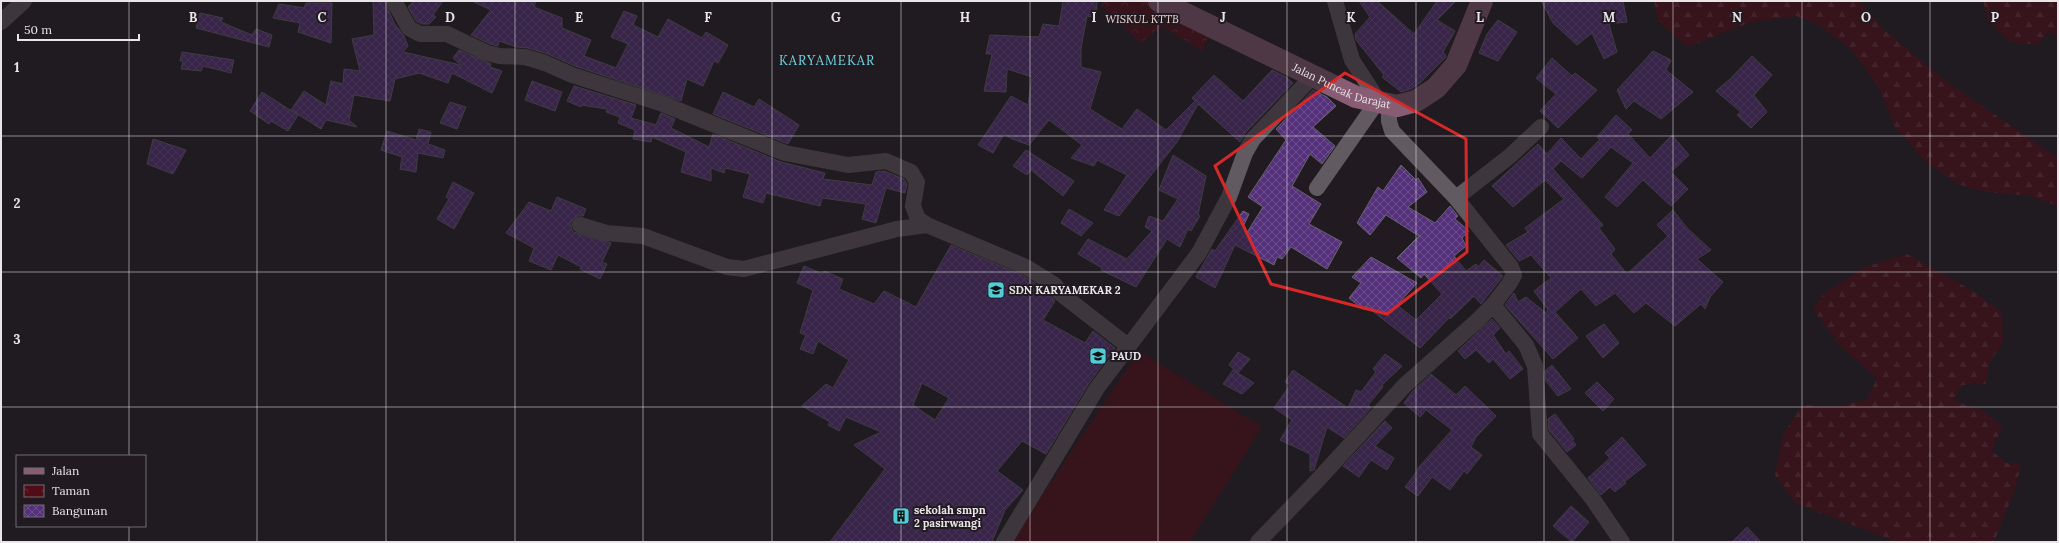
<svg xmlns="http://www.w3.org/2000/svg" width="2059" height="543" viewBox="0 0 2059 543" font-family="Lora,serif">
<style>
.green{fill:#520b17}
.forest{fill:url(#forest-firs)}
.park{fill:url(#park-crowns)}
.building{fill:url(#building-cross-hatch);stroke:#66636b;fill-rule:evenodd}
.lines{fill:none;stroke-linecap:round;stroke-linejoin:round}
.street{stroke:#615a60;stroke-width:16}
.secondary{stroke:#885c73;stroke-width:22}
.marked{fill:none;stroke:#d62828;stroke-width:3;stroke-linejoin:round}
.grid{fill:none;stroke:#e9e5e9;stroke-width:1;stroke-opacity:0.55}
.labels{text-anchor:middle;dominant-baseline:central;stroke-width:4;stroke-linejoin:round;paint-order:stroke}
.park-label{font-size:11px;font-style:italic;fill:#f3d8d7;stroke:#211b21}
.street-label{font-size:11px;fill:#e9e5e9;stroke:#211b21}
.poi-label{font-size:11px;font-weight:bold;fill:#e9e5e9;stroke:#211b21;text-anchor:start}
.quarter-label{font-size:13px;letter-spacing:1px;fill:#6cd8e2;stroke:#211b21}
.grid-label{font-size:13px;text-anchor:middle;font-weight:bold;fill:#e9e5e9;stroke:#211b21;stroke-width:4;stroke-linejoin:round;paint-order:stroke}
</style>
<defs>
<pattern id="forest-firs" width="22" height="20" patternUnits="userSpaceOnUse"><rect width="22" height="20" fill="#520b17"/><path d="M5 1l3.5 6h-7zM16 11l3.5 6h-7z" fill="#6b2e39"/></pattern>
<pattern id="park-crowns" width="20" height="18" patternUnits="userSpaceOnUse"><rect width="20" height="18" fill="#520b17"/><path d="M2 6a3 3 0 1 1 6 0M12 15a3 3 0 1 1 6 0" fill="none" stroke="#6b2e39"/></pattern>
<pattern id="building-cross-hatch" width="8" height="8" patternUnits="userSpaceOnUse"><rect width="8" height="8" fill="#54317a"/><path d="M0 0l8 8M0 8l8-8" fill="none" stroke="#6d4f8d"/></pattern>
</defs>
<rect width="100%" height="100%" fill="#211b21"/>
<path class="green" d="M1139,351L1262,427L1190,542H1011Z"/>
<path class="forest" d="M1654,1H1860L1882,28L1946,81L2058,158V206L2030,196L1986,192L1957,184L1924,160L1895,127L1878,86L1850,48L1817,24L1796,16L1751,22L1688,47L1658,21Z
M1983,1H2058V36L2048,32L2038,45L2010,42L1988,21Z
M1907,254L1973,291L2002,312L2003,342L1990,362L1986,384L1961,385L1954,401L1984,411L2002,426L1992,451L2006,463L2021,464L2015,489L1994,542H1897L1795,503L1775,475L1783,434L1803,405L1832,407L1867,400L1877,378L1839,345L1813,309L1823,294L1865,267Z"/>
<path class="park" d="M1105,1H1183L1218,17L1202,51L1162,26L1141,43L1101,6Z"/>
<path class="building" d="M373,1H385L394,23L404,36L408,46L403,52L461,65L453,58L459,50L491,64L490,67L502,71L492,93L452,73L448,83L419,73L395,79L390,101L354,95L349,120L357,127L326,120L321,129L291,110L304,91L326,105L331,81L343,84L344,69L360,71L352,39L374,35Z
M414,1H443L433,15L436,17L429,24H422L416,21L408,7Z
M472,1H536L534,7L562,18V28L591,40L584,56L616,68L628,44L611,37L624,11L637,16L633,25L658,37L668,19L702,38L706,32L728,45L718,63L714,61L703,86L687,79L681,101L575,66L548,54L528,48L517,47L499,41L498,46L490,44L471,35L491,10Z
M1063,1H1097L1096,18L1087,16L1081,48V67L1101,72L1090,109L1122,129L1137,109L1166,130L1195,101L1192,98L1214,75L1243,101L1272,70L1286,77L1293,83L1246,132L1240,142L1198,104L1177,142L1119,216L1104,210L1127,175L1097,160L1094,166L1071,158L1082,145L1049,120L1029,145L1012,139L1004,134L993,153L978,145L1011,96L1028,105L1032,77L1007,69L1006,92L984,91L992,54H986L990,35L1039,37L1043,24L1059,26Z
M1359,1H1377L1414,34L1437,1H1456L1437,20L1455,31L1443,52L1446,56L1445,58L1420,83L1411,89L1401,92L1382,77L1384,75L1356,40L1355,34L1370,17Z
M1541,1H1623L1627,22L1609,24L1617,52L1604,59L1592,33L1577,45L1553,23Z
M306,3H332L331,43L298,32L300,23L273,18L279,4L304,8Z
M200,13L223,18L221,22L252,35L256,29L272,35L269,47L196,28Z
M1498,20L1517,32L1498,61L1479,53L1487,34Z
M1653,51L1671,60L1666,70L1693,92L1661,119L1634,101L1626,109L1617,90Z
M182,52L234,60L231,73L203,66L201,71L181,69L183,61H180Z
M1752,56L1772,75L1754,95L1767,112L1751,128L1737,115L1741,112L1716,91L1730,79Z
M1552,58L1572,76L1575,73L1597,90L1558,128L1540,111L1556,94L1536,78Z
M532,81L562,92L555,111L525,100Z
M574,86L636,105L631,118L656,125L661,113L675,119L671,128L709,147L713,134L781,162L825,173L823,179L872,185L876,172L884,171L904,179L907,184L905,193L886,188L876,223L862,219L866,204L822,198L820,206L766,193L763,203L743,197L750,174L725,168L724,173L711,168V181L681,172L686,152L652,137L651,142L633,139L635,130L618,123L620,117L606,112L607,109L581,105V107L567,101Z
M1313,90L1327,97L1336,106L1313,127L1335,146L1322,164L1310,154L1292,186L1321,204L1309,224L1342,242L1327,269L1291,247L1282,259L1277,257L1274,265L1235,245L1215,288L1196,277L1212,249L1215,251L1243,211L1249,214L1242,229L1246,234L1263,207L1248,197L1286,140L1276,129Z
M262,92L298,115L288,131L271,121L269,124L250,111Z
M723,92L754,107L759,99L799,125L788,144L713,114Z
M450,102L466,107L457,129L440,123Z
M1616,115L1632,130L1628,134L1650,158L1672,135L1689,155L1671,172L1688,189L1671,206L1643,180L1617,207L1605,197L1633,163L1611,147L1582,178L1561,161L1553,169L1603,225L1599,228L1615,249L1611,254L1627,274L1668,236L1657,225L1673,210L1687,228L1711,250L1697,259L1723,282L1710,297L1705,309L1701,304L1675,326L1646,303L1634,313L1615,293L1596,306L1581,289L1555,312L1578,338L1553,359L1505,305L1514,293L1518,302L1526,297L1546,313L1548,310L1534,291L1551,278L1531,255L1519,261L1506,245L1528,232L1525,228L1564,199L1545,180L1513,207L1492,186L1538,144L1547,154L1561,138L1581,159L1600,139L1597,137Z
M419,129L431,132L428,144L445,150L443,158L418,153L416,172L400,169L402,157L381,150L387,131L416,140Z
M153,139L186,150L173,174L147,164Z
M1026,150L1074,181L1063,196L1031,170L1027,175L1013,166Z
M1173,155L1206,176L1198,215L1200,216L1191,231L1188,229L1180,247L1167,239L1136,287L1101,270L1102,268L1078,254L1088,239L1127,259L1152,231L1145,227L1149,216L1163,221L1178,199L1159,190Z
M1401,165L1416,180L1418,178L1427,192L1408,207L1435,223L1450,206L1458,216L1455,219L1469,231L1462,238L1466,246L1454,256L1466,271L1476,264L1478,267L1484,260L1503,276L1481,304L1474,296L1450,319L1449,318L1420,348L1366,306L1364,310L1349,298L1361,283L1352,277L1371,257L1417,283L1397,305L1416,320L1442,294L1424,274L1421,278L1397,258L1419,236L1386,215L1370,235L1357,223L1378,187L1383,191Z
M453,182L474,193L454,229L437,219L449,199L446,197Z
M557,197L586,209L583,216H578L571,222V227L573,232L611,243L602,262L607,264L600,279L580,269L581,267L558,255L551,270L529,261L534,248L506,233L529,202L551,211Z
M1069,209L1093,223L1081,236L1061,223Z
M951,245L1022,275L1048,292L1055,301L1043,320L1085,343L1093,331L1115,348L1089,383L1046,454L1022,441L997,471L1023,490L1005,510L992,542H830L885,469L854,445L881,432L846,417L839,431L828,425L830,422L802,406L826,384L833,388L849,360L818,341L813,354L800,349L806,335L800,333L813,290L797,283L804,266L823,274L824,271L843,279L839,289L874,304L884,291L916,307ZM922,383L949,398L935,420L913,405Z
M1492,319L1500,328L1493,335L1506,354L1509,351L1523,369L1510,379L1493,359L1489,363L1476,350L1465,359L1458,351Z
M1604,324L1619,343L1603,358L1586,336Z
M1238,352L1250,359L1238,373L1229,365Z
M1385,354L1402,366L1382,385L1383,387L1368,405L1371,408L1344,438L1327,427L1314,470L1310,471V454L1280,440L1292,420L1274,408L1290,385L1285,382L1293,370L1348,408L1356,390L1361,392L1376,372L1373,369Z
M1552,365L1571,389L1558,396L1546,381L1545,371Z
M1233,370L1254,383L1242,394L1223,384Z
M1431,374L1456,395L1465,386L1496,416L1476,437L1471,447L1482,455L1467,474L1464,471L1450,490L1432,477L1418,496L1405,487L1418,470L1417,469L1452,430L1426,410L1420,417L1404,403L1412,392Z
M1597,382L1614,399L1603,411L1585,393Z
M1555,414L1574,439L1572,440L1576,445L1567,452L1549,430L1548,419Z
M1385,421L1392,428L1375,446L1394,458L1387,470L1371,460L1359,477L1343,466Z
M1622,437L1646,465L1624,482L1626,483L1615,492L1610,487L1601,495L1588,478L1610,458L1605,453Z
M1571,506L1589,522L1572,542L1553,526Z
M1747,527L1761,542H1732Z"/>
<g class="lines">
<path class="street" d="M394,1L409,28L420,34H447L487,53L500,56L525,57L545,63L572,75L663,104L785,153L848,165L886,161L911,172L917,182L913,206L918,219L927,225
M1335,1L1352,60L1380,103
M1,22L24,1
M1317,188L1377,102
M1456,198L1510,156L1541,127
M580,225L606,233L643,236L727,267L744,269L897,229L927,225L1026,267L1055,285L1060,293L1128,346
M1493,305L1526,345L1535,366L1540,434L1592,498L1622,542
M1004,542L1097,388L1199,253L1229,197L1245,153L1253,139L1313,76
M1258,542L1315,483L1405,385L1477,321L1493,305L1509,284L1514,275L1511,267L1456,198L1392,131L1389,121V105"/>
<path class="secondary" id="s1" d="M1159,1L1356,97L1397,106L1416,101L1436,88L1456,65L1482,1"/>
</g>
<path d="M0 0H2059V543H0ZM1345,73L1466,139L1467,252L1387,314L1271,284L1215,166Z" fill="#211b21" fill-opacity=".55" fill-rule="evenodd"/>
<path class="marked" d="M1345,73L1466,139L1467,252L1387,314L1271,284L1215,166Z"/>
<path class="grid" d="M129,1V456M257,1V542M386,1V542M515,1V542M643,1V542M772,1V542M901,1V542M1030,1V542M1158,1V542M1287,1V542M1416,1V542M1544,1V542M1673,1V542M1802,1V542M1930,1V542M1,136H2058M1,272H2058M1,407H2058M129,526V542"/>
<defs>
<g id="university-square" transform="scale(0.9)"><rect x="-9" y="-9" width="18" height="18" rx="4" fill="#52ccd6" stroke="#211b21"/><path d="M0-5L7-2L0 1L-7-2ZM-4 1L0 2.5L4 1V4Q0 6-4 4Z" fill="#111"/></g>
<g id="building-square" transform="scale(0.9)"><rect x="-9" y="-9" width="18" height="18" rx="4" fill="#52ccd6" stroke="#211b21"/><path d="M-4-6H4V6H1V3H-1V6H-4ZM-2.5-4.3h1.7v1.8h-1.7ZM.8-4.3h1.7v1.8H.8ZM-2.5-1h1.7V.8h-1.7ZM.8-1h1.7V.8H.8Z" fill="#111"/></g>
</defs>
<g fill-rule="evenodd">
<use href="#university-square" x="996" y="290"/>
<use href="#university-square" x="1098" y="356"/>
<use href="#building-square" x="901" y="516"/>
</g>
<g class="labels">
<g class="park-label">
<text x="1142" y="19">WISKUL KTTB</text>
</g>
<g class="street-label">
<text stroke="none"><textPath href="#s1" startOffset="202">Jalan Puncak Darajat</textPath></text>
</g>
<g class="poi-label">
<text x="1009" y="290">SDN KARYAMEKAR 2</text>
<text x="1111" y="356">PAUD</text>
<text x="914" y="510">sekolah smpn<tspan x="914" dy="13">2 pasirwangi</tspan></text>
</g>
<g class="quarter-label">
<text x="827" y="60">KARYAMEKAR</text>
</g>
</g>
<g class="grid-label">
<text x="193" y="22">B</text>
<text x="322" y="22">C</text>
<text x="450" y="22">D</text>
<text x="579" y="22">E</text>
<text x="708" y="22">F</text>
<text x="836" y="22">G</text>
<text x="965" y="22">H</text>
<text x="1094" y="22">I</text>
<text x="1223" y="22">J</text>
<text x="1351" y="22">K</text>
<text x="1480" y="22">L</text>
<text x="1609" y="22">M</text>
<text x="1737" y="22">N</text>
<text x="1866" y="22">O</text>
<text x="1995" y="22">P</text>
<text x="17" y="72">1</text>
<text x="17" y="208">2</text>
<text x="17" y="344">3</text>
</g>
<rect width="2059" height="543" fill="none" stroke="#e9e5e9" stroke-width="4"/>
<rect x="16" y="455" width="130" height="72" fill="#211b21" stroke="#716c71"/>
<rect x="24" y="468" width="20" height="6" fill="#885c73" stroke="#716c71"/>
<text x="52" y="475" font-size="12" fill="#e9e5e9">Jalan</text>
<rect x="24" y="485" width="20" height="12" fill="url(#park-crowns)" stroke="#716c71"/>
<text x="52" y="495" font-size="12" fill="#e9e5e9">Taman</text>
<rect x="24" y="505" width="20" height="12" fill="url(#building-cross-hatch)" stroke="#716c71"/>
<text x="52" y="515" font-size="12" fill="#e9e5e9">Bangunan</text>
<path d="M18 34v6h121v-6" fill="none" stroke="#e9e5e9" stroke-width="2"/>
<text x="24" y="34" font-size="12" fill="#e9e5e9" stroke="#211b21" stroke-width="3" paint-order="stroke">50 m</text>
</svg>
